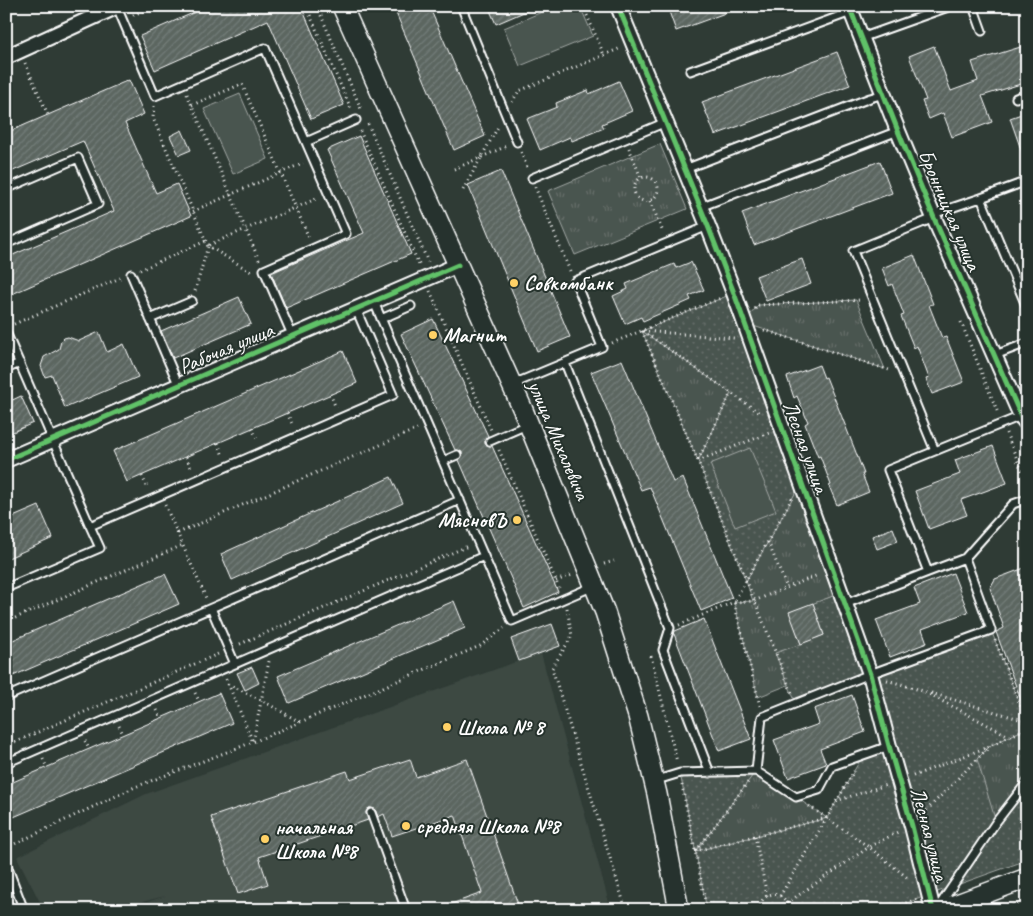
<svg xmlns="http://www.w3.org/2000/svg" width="1033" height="916" viewBox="0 0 1033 916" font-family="Caveat,sans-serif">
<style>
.built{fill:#3c4842}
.grass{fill:url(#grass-dots);stroke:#a4aaa7}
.park{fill:url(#park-tufts);stroke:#a4aaa7}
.garden{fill:#4a544f;stroke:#a4aaa7}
.building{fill:url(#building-hatch);stroke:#fff}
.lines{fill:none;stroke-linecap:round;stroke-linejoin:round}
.lane-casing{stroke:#fff;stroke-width:11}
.street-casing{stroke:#fff;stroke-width:18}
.secondary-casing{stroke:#fff;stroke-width:22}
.path{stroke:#fff;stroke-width:3;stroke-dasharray:1 4;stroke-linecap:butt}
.lane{stroke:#26332d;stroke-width:7}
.street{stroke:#26332d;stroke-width:14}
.secondary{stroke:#26332d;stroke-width:19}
.cycleway-casing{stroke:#26332d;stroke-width:8}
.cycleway{stroke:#61c268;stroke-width:5}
.poi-dot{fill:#ffd166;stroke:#26332d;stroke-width:2}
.labels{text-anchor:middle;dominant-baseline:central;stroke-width:4;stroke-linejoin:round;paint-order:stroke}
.street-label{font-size:21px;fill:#fff;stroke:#26332d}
.poi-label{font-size:21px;font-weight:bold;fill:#fff;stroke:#26332d;text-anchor:start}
</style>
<defs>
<pattern id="grass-dots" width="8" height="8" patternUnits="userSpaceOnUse" patternTransform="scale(1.25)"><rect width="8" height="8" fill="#4a544f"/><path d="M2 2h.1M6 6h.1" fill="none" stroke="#656e69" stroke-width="1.8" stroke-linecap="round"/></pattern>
<pattern id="park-tufts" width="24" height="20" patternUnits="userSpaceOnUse" patternTransform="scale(1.25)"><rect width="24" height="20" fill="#4a544f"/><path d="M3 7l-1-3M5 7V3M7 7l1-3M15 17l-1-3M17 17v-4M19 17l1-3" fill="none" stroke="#656e69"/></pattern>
<pattern id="building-hatch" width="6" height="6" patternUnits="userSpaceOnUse" patternTransform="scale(1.25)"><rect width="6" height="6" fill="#5b6661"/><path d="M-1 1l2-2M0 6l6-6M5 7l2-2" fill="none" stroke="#747d79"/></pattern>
</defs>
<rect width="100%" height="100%" fill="#2f3b35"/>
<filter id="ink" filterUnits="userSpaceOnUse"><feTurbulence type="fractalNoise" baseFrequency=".02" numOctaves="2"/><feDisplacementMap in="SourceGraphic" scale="10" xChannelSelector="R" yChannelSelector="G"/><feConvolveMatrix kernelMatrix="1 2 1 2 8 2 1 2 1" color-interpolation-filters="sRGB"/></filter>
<g filter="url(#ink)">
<path class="built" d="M541,653L611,910H124L165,896L112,910H44L17,857L146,794Z"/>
<path class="grass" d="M734,293L801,483L746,581L698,461L731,393L642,331Z
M841,593L870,674L991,630L1027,723V728L990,746L1027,782V860L887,910H707L680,773L756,771L696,851L827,818L863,755L889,746L870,675L796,703L775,653L824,635L813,603Z"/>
<path class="park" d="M660,144L687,209L575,255L548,191Z
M856,300L885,369L744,323L758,305Z
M642,331L731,393L698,461Z
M801,483L841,593L790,612L801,644L775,653L788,685L758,697L734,602L753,601L746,581Z
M1027,728V782L996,822L977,759L990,746Z
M756,771L827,818L696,851Z"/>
<path class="garden" d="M556,6H580L593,36L520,66L504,28Z
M240,94L268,159L233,174L204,109Z
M750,448L776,511L735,527L710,464Z"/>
<path class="building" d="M209,6H301L344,105L311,119L268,20L155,70L140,36Z
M393,6H429L485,136L454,150Z
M488,6H538L496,24Z
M667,6H738L739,8L676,31Z
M1027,45V82L982,96L992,122L952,137L943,113L929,119L922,101L926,100L909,56L934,46L951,91L978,81L972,62Z
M837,52L850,85L715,135L702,102Z
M129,80L144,114L125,123L156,193L177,184L191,216L12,294L6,282V258L114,211L83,141L6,174V133Z
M619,81L632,111L602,124L604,128L572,141L570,137L540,150L527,119L557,107L556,103L588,90L589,94Z
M1027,112V160L1025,161L1010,118Z
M182,130L191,150L179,155L170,136Z
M359,136L411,254L286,308L271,273L364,233L327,150Z
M880,161L892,193L754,245L742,213Z
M501,171L570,337L537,351L468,185Z
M914,255L933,304L929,305L942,338L946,337L964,382L932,394L926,379L929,378L917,346L914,348L901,316L904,315L892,284L889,286L882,268Z
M802,259L811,284L766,301L756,276Z
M691,262L704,290L689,296L691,300L643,321L641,317L625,324L613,296L628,289L626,284L674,264L676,268Z
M239,297L251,324L173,358L161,331Z
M433,319L488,436L485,440V444L489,446H492L558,592L524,608L459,460L462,456V452L458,450H455L401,334Z
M99,332L107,352L124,344L138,377L65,408L52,375L45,377L41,366L44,357L59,349L61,341L64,338L68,337L79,341Z
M343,351L357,383L127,482L113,451Z
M622,360L673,482L683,478L732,598L701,611L650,487L641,490L591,372Z
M819,365L824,378L826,377L855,450L864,474H862L869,492L837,505L829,486L831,485L820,456L818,457L805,424L808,422L797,396L794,398L787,377Z
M21,396L33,423L6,435V403Z
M993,446L1007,483L961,500L967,515L929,529L915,491L960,474L955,460Z
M391,477L403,503L232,580L221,554Z
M39,506L53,538L6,559V520Z
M893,528L898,541L877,549L872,536Z
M1027,567V711H1025L996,632L1004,628L990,588L995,579Z
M953,573L968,612L922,629L927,643L890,657L876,620L920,604L914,588Z
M165,574L179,604L6,679V643Z
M454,601L465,628L289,703L278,676Z
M813,603L824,635L801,644L789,612Z
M704,619L751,739L719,751L674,634L675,631Z
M552,624L560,646L519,661L511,639Z
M252,667L259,683L245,690L237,673Z
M219,693L232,723L9,819L6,812V785Z
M852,695L865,732L820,749L826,764L788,778L774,740L819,724L814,709Z
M410,759L416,777L467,759L520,910H441L440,908L482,893L455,815L392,836L384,814L378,817L375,809L371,808H369L366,812L368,820L259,857L268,884L238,894L211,817L347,771L350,779Z"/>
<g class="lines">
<g class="lane-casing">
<path id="lane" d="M461,6L517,142
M973,6L982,31
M117,7L155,96L265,48L346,234L264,270L293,337
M861,38L951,6
M690,71L851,12
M1016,98L1027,94
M306,142L356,120
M685,169L870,98L884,94
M532,178L666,122
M6,189L78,158L98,204L6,244
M981,198L1027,181
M700,207L898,131
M933,214L981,198L1027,308
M934,218L853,251L935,451
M131,274L179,386
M374,302L512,621L594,586
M150,319L192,301
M381,319L411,306
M6,332L90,526
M995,355L1027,343
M565,363L670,628L663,650L710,773
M6,369L20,363
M513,384L602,347L575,281L708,226
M490,441L529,424
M443,461L457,455
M965,558L1013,504L1027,499
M6,588L100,548L90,526L393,395L356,309
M845,604L928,572L888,470L1021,416
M211,608L235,664
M6,697L460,500
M6,763L484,556
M756,771L762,717L870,674L991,630L965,558L928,572
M654,781L680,773L756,771L796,797L819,790L832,766L889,746
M371,813L406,910
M6,863L22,905V910
M939,906L996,822L1027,782"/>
</g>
<g class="street-casing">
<path id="street" d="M618,6L708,226L734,293L870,674L889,746L912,826L933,910
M849,6L898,131L934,218L1021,416L1027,424
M6,57L118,6
M6,460L458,265"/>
</g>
<g class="secondary-casing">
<path id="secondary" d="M342,6L523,410L605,612L638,716L657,794L679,910
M941,910L1027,878"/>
</g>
<path class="path" d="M306,6L351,109
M317,6L361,109
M583,6L604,55
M133,15L154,6
M25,63L48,115
M187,94L259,260
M512,102L519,91L621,48
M192,105L242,84L309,238
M154,106L153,118L208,246L253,273
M368,124L428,262
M360,131L420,267
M629,148L641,178
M521,152L527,167
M454,169L507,146
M634 189a12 12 0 1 1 24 0a12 12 0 1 1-24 0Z
M535,187L570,271
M463,190L498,127
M650,201L663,232
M193,211L303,163
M209,245L318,198
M140,270L206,241
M195,291L208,246
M430,291L491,430
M755,309L758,305L861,300
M961,322L998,413
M14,324L120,278
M764,330L889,370
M642,331L698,461L792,693
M643,331L761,414
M643,331L734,338
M612,343L721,298
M330,394L336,408
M287,413L293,426
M252,428L258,441
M1006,433L1027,483
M218,443L223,456
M499,450L559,588
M186,457L192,470
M698,460L731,393
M698,461L769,433
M142,476L148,489
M165,505L206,598
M178,533L417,429
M768,542L787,588
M604,564L614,561
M556,581L572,575
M567,608L572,636L552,668L626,910
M6,622L183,545
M679,625L734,602L754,601L818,575
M995,640L1027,723
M240,644L468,546
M651,656L677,762
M226,679L253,742L269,661
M887,680L923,691L1009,736
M228,684L261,700L300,722
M195,693L199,701
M931,693L1026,721
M760,706L734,602L792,498
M157,710L161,718
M119,726L123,734
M85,741L89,749
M6,746L218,654
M43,759L47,768
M8,774L11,783
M913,776L990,746L1027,728
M682,785L707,910
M836,801L886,785
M809,806L869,847L909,879
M923,814L990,746
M755,836L767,896
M6,848L135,787L253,742L480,646L504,628
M695,851L826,818
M696,851L748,782
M780,896L827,818L854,771
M787,903L869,847L898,832
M759,910C761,889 786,889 789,910
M887,910L917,899
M1003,910L1019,904L1027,905"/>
<use href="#lane" class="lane"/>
<use href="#street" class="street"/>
<use href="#secondary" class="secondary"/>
<g class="cycleway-casing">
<path id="cycleway" d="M618,6L708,226L734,293L870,674L889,746L912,826L933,910
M849,6L898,131L934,218L1021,416L1027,424
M6,460L458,265"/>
</g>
<use href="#cycleway" class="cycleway"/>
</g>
</g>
<g class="poi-dot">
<circle cx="514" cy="283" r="5"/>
<circle cx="433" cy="335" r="5"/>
<circle cx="517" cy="520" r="5"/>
<circle cx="447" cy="727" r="5"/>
<circle cx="406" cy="826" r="5"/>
<circle cx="265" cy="839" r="5"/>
</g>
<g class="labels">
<g class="street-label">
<text transform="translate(950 210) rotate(67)">Бронницкая улица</text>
<text transform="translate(226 348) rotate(-23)">Рабочая улица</text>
<text transform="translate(559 440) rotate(67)">улица Михалевича</text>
<text transform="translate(806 447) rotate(70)">Лесная улица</text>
<text transform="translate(930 834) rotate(75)">Лесная улица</text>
</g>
<g class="poi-label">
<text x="524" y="283">Совкомбанк</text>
<text x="443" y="335">Магнит</text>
<text x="507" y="520" text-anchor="end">МясновЪ</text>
<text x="457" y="727">Школа № 8</text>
<text x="416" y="826">средняя Школа №8</text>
<text x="275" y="827">начальная<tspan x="275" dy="24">Школа №8</tspan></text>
</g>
</g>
<rect width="1033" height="916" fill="none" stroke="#26332d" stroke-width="25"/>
<rect x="12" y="12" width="1008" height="891" fill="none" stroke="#fff" stroke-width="2" filter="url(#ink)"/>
</svg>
